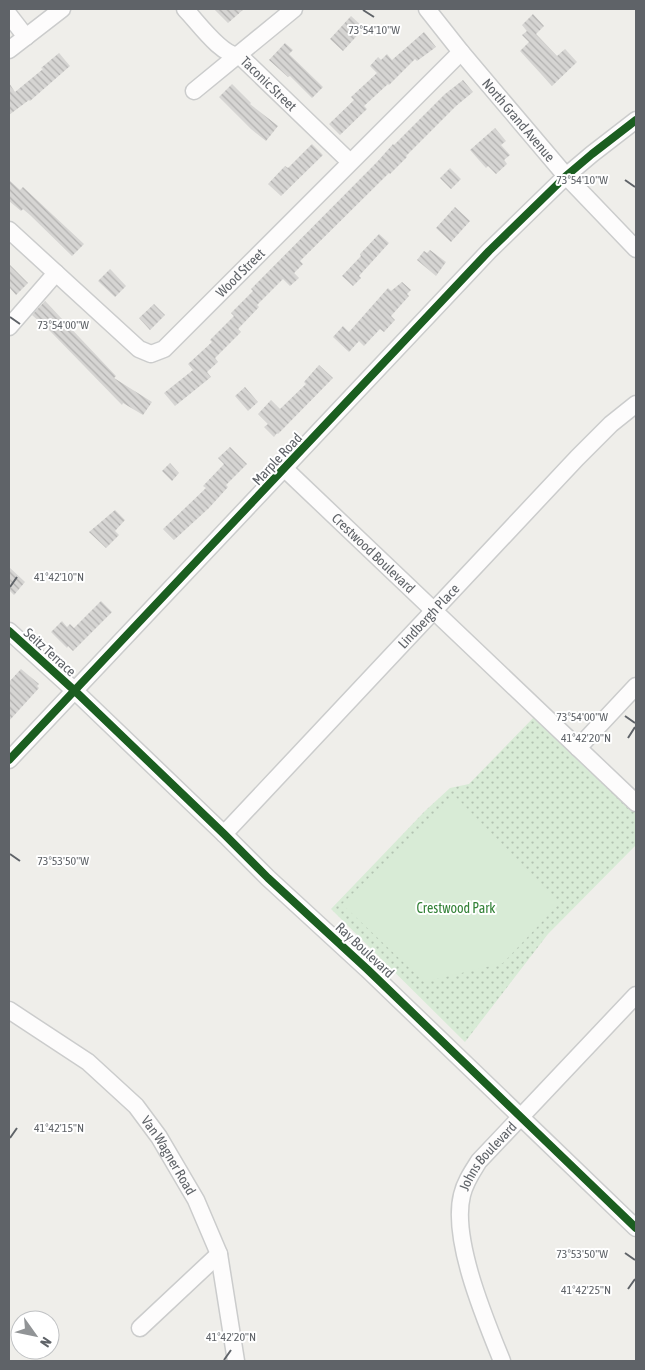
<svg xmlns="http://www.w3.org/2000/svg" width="645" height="1370" viewBox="0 0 645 1370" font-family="'Asap Condensed',sans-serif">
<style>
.grass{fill:url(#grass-dots)}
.garden{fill:#d8ebd6}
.building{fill:url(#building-back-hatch)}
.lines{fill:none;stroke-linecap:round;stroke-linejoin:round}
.minor-casing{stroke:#cbcccc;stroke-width:19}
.minor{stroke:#fdfcfc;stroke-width:16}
.cycleway-casing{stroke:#fff;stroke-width:11}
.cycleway{stroke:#1b5e20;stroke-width:8}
.ticks{fill:none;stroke:#5f6368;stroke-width:2}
.labels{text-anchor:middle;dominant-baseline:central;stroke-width:4;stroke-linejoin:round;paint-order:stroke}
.street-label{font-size:14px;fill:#5f6368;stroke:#fff}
.park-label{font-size:14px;fill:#348238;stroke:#fff}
.ticks-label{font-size:12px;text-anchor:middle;fill:#5f6368;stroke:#fff;stroke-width:4;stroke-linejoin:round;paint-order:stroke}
</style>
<defs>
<pattern id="grass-dots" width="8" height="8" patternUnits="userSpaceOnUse" patternTransform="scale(1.25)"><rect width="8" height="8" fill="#d8ebd6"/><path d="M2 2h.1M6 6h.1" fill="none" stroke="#b2c2b1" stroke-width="1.8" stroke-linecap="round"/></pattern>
<pattern id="building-back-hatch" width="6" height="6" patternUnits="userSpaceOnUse" patternTransform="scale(1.25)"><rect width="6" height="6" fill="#d6d5d3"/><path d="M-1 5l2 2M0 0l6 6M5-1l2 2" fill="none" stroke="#b1b0af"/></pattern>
</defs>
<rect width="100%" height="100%" fill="#efeeea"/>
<path class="grass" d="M538,713L636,809V845L548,934L465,1042L331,909L425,811L450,788L469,784Z"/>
<path class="garden" d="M454,795L560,903L503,963L424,982L342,904Z"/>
<path class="building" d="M214,9H244L228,23Z
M533,14L544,26L536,34L557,56L565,49L577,62L552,86L520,51L529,42L522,35L527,31L522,25Z
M351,16L364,28L343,51L330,39Z
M424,32L436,47L417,61L415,59L389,85L388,84L364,106L367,109L340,135L329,124L354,100L351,97L377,73L370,66L378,57L381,60L387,54L392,60Z
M285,43L293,50L289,54L323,87L312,98L290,76L288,77L269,60Z
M59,53L70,66L30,101L29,100L9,115V83L15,92L43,69L41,68Z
M463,80L473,92L456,106L406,156L407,157L390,174L389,173L300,261L303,264L294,273L299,278L290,286L283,279L257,305L259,307L238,329L241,332L215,358L218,362L207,372L211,377L175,406L164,393L193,370L188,364L212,342L210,340L234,316L231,313L253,291L251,289L377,162L393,144L394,145L445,94Z
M232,84L251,103L250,104L278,126L266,141L251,129L219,97Z
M495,128L506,141L501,145L510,155L504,160L507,164L496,174L488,166L486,168L470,150Z
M312,144L323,155L281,196L268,184L285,166L288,168Z
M450,168L461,179L451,189L440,178Z
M9,180L20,190L23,187L84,244L72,256L30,215L23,209L21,211L9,201Z
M455,207L470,221L451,242L436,228Z
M379,234L389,243L359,276L361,278L353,286L342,276L361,256L360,254Z
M430,250L446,262L436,276L417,260L424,251L427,253Z
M9,264L28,283L16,295L9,287Z
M110,269L126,286L115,297L98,281Z
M402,282L411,290L407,294L409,296L391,316L395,320L384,332L380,329L364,346L359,341L349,352L333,337L343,326L349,332L388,288L391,291Z
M45,301L116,376L114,378L152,402L143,415L123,403L122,405L50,331L32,315Z
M154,304L165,315L150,330L139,318Z
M319,365L333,378L278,434L277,433L274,437L264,427L268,424L258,414L271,400L280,409L306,384L304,382Z
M245,387L258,402L248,411L235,396Z
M230,447L247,464L226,485L228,487L209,508L174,540L163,529L206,488L203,486L224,464L218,458Z
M170,463L179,473L172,481L162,471Z
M115,510L125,520L115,531L119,535L106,548L89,532Z
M9,567L25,582L14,595L9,590Z
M101,601L112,612L73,651L68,646L67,648L51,632L62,621L67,627L70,624L74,628Z
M21,669L39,684L37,686L39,688L9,721V682Z"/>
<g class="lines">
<g class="minor-casing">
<g id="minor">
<path id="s1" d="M185,9C197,21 222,57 239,55L350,162"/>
<path id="s2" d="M427,9L461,52L566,176L636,249"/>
<path d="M9,15L26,37"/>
<path d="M9,50L62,9"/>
<path d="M194,91L294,9"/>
<path id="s3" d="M9,230L139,349L151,354L164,349L461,52"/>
<path d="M9,327L56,273"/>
<path id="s4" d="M285,469L636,803"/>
<path d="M9,631L75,691L224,834L268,878L367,969L636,1228"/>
<path d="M578,748L636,686"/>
<path d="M9,760L489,251L566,176L592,154L636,120"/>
<path id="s5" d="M224,834L577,458L611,424L636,404"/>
<path id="s6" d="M9,1010L88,1062L136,1106L159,1137L196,1200L219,1254L236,1361"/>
<path d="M140,1328L219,1254"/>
<path id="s7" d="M502,1361C485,1319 451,1239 462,1195C465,1182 472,1172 479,1161L636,995"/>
</g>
</g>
<use href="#minor" class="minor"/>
<g class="cycleway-casing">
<path id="cycleway" d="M9,631L75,691L224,834L268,878L367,969L636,1228
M9,760L489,251L566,176L592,154L636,120"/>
</g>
<use href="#cycleway" class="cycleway"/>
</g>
<path class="ticks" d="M363,10L374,17M625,180L635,187M10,317L20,324M10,587L17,577M625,716L635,723M628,738L635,727M10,854L20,861M10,1138L17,1128M625,1253L635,1260M628,1289L635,1279M224,1360L231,1350"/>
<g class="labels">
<g class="street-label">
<text stroke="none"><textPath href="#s1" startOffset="114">Taconic Street</textPath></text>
<text stroke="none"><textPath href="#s2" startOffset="144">North Grand Avenue</textPath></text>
<text stroke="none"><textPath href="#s3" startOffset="311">Wood Street</textPath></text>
<text transform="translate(277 459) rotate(-47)">Marple Road</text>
<text stroke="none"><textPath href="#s4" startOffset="122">Crestwood Boulevard</textPath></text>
<text stroke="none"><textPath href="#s5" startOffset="299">Lindbergh Place</textPath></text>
<text transform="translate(50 652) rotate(42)">Seitz Terrace</text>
<text transform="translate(365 950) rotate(43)">Ray Boulevard</text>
<text stroke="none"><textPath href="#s6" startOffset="219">Van Wagner Road</textPath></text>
<text stroke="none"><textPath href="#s7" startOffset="220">Johns Boulevard</textPath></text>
</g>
<g class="park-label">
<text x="456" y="908">Crestwood Park</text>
</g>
</g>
<g class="ticks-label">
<text x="374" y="34">73°54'10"W</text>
<text x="582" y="184">73°54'10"W</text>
<text x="63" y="329">73°54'00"W</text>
<text x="59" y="581">41°42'10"N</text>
<text x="582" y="721">73°54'00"W</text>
<text x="586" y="742">41°42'20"N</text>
<text x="63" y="865">73°53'50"W</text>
<text x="59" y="1132">41°42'15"N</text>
<text x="582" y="1258">73°53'50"W</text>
<text x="586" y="1294">41°42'25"N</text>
<text x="231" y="1341">41°42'20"N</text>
</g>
<rect width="645" height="1370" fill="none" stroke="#5f6368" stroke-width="20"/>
<g transform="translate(35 1335) rotate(123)"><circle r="24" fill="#ffffff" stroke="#bfc1c3"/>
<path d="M0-4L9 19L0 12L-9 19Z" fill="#919496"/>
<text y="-8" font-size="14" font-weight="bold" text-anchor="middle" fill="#5f6368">N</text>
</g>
</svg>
